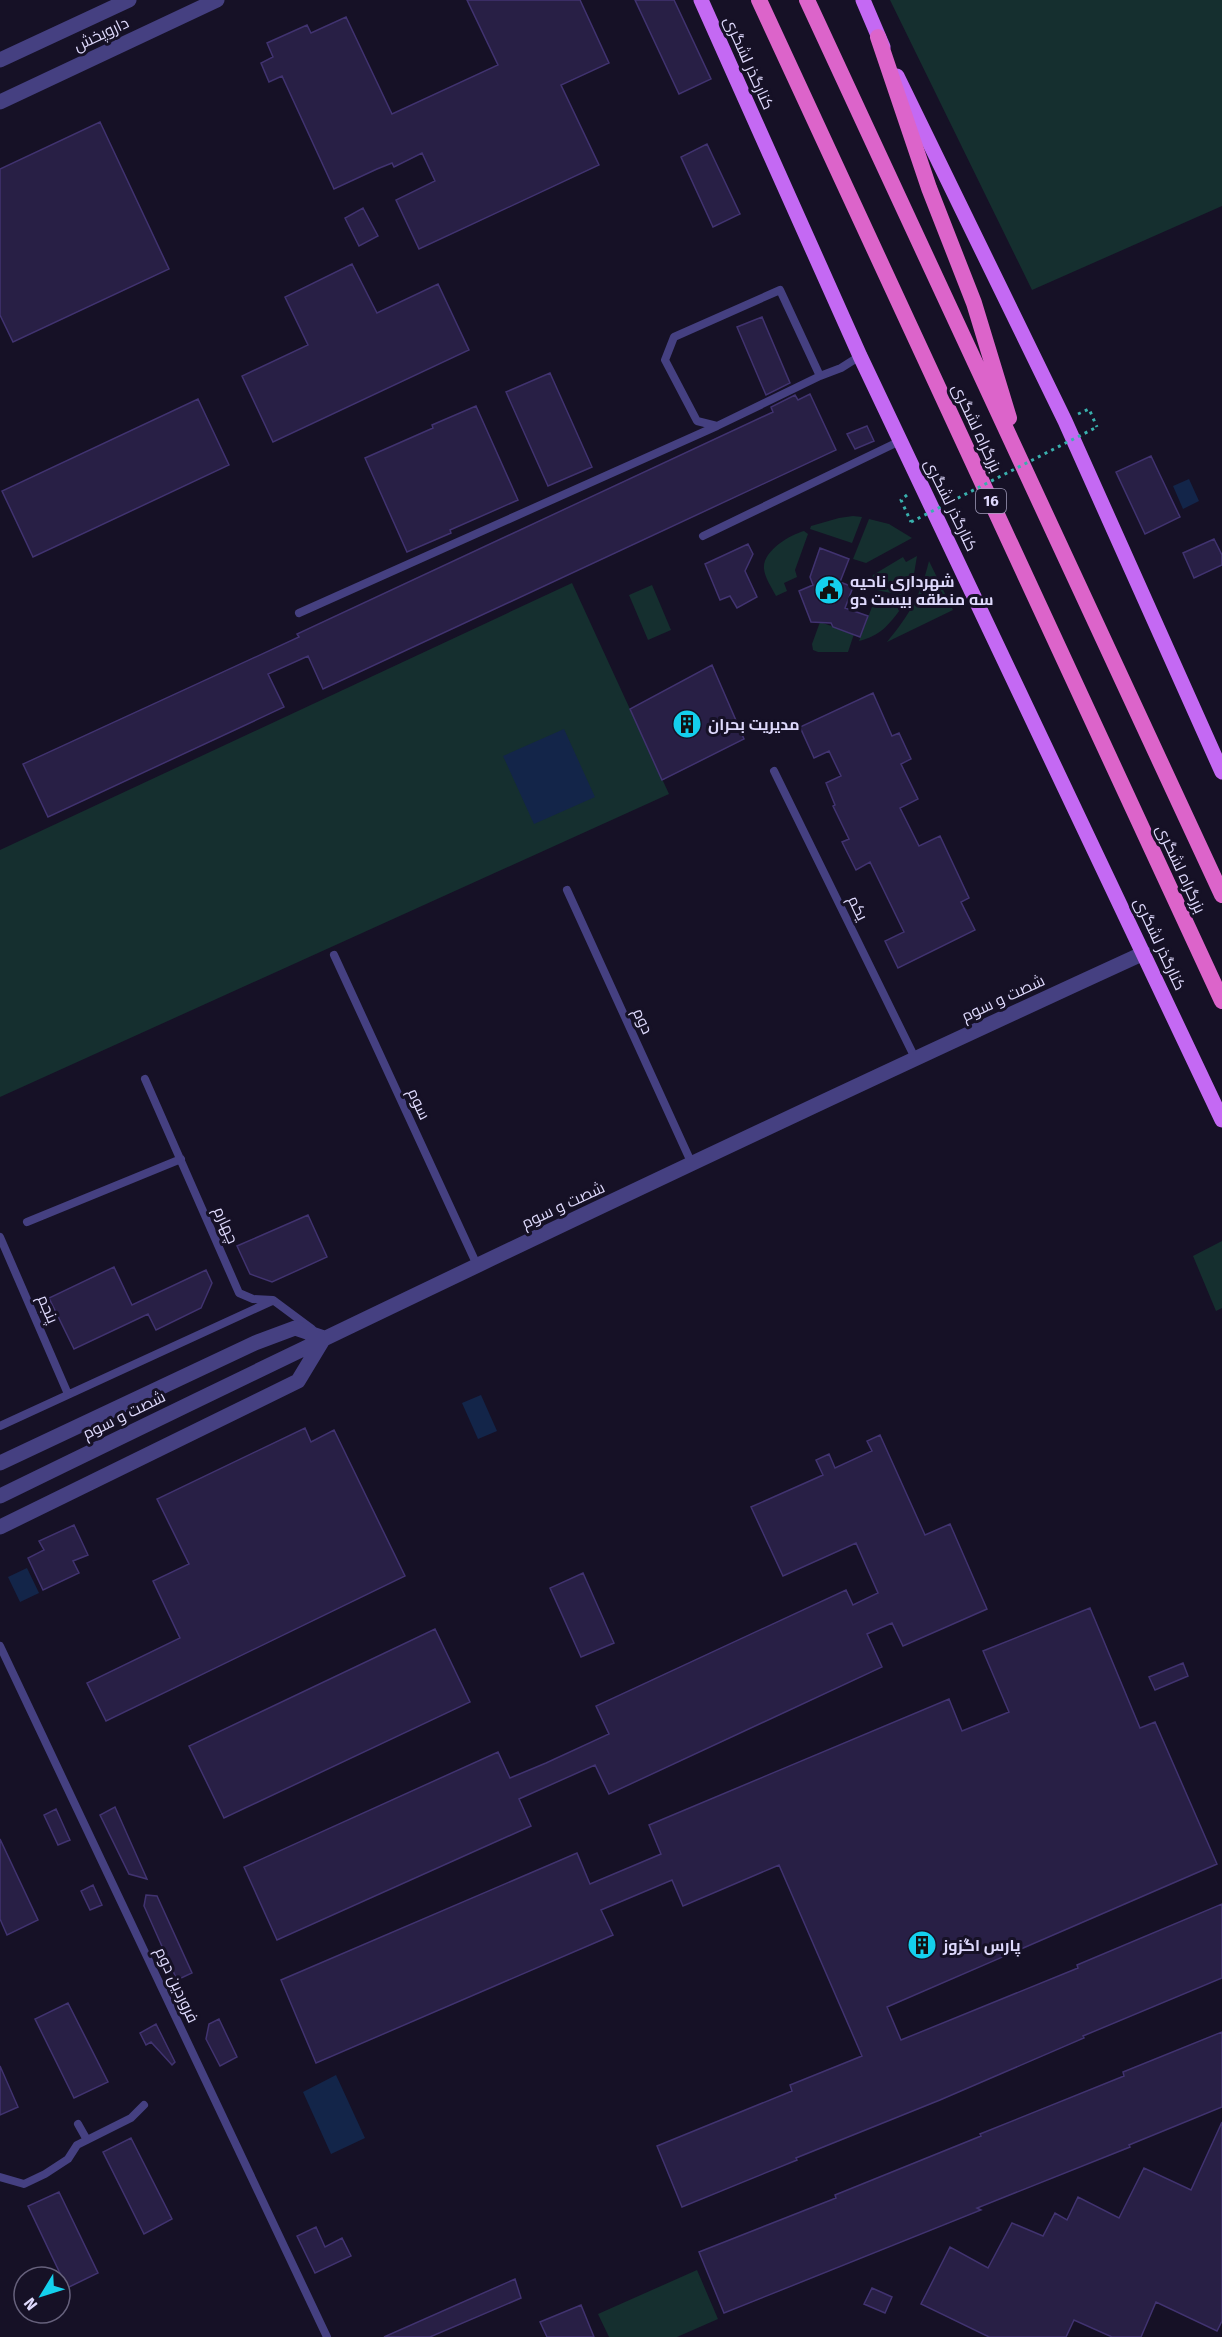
<svg xmlns="http://www.w3.org/2000/svg" width="1222" height="2337" viewBox="0 0 1222 2337" font-family="'Fira Sans',Cairo,sans-serif">
<style>
.green{fill:#152f2f}
.water{fill:#132549}
.building{fill:#281f45;stroke:#413370;stroke-width:1.5}
.lines{fill:none;stroke-linecap:round;stroke-linejoin:round}
.path{stroke:#39b0ad;stroke-width:3;stroke-dasharray:3 4.5;stroke-linecap:butt}
.service{stroke:#454081;stroke-width:8}
.tertiary{stroke:#454081;stroke-width:15}
.primary{stroke:#c469f3;stroke-width:15}
.trunk{stroke:#dc64ca;stroke-width:16}
.path-bridge{stroke:#39b0ad;stroke-width:3;stroke-dasharray:3 4.5;stroke-linecap:butt}
.labels{text-anchor:middle;dominant-baseline:central;stroke-width:6;stroke-linejoin:round;paint-order:stroke}
.shield{fill:#161126;stroke:#a29dbc;stroke-width:1.5}
.shield-label{font-size:15px;font-weight:bold;fill:#ded9fc}
.street-label{font-size:16px;fill:#ded9fc;stroke:#161126}
.poi-label{font-size:16px;font-weight:bold;fill:#ded9fc;stroke:#161126;text-anchor:start}
</style>
<rect width="100%" height="100%" fill="#161126"/>
<path class="green" d="M890,0H1222V206L1032,290Z
M853,516L862,517L852,543L810,529L811,526L839,518Z
M869,519L889,524L912,538L866,563L853,559Z
M804,531L808,534L795,570L797,577L784,583L787,591L776,596C772,588 765,578 764,569C762,551 790,535 804,531Z
M917,556L913,580L905,596L867,588L873,575L903,557L906,562Z
M929,561L953,610L887,642C910,614 920,597 929,561Z
M572,583L669,794L0,1097V850Z
M652,585L671,630L648,640L629,595Z
M875,599L902,607C889,625 880,636 859,641Z
M820,622L854,634L848,652H818L813,650L812,644Z
M1222,1241V1308L1216,1311L1193,1256Z
M697,2270L718,2319L677,2337H609L598,2314Z"/>
<path class="water" d="M1189,479L1199,501L1183,509L1173,486Z
M564,729L595,797L534,824L503,756Z
M481,1395L497,1431L478,1439L462,1403Z
M27,1568L39,1593L20,1602L8,1577Z
M336,2075L365,2138L331,2154L303,2092Z"/>
<path class="building" d="M467,0H580L609,63L561,85L599,165L419,249L396,200L435,181L422,153L394,167L392,163L377,169L334,189L282,76L269,82L261,63L273,57L267,43L307,25L311,33L346,17L392,114L498,65Z
M635,0H674L711,79L679,94Z
M100,122L169,269L13,342L0,315V169Z
M707,144L740,214L713,227L681,157Z
M363,208L378,236L359,246L345,218Z
M352,264L377,313L438,284L469,350L273,442L242,376L308,345L285,297Z
M762,317L790,383L766,395L737,327Z
M550,373L592,467L548,486L506,392Z
M810,394L836,450L323,689L308,656L268,674L284,707L48,817L23,764L299,637L297,634L773,412L771,407L795,395L798,400Z
M198,399L229,465L33,557L2,491Z
M476,406L518,500L450,530L451,533L407,552L365,458L433,428L432,425Z
M867,426L874,441L855,449L847,434Z
M1151,456L1180,517L1145,534L1116,472Z
M1214,539L1222,555V565L1194,578L1183,553Z
M748,544L753,554L745,571L757,597L737,608L730,596L720,600L705,564Z
M820,548L849,559L840,582L853,587L845,608L868,616L860,637L833,627L831,623L811,622L799,591L813,585L810,577Z
M712,665L744,739L662,780L630,709Z
M873,693L892,736L899,733L911,759L901,764L918,799L900,808L919,846L940,836L969,898L961,902L975,930L898,968L885,941L904,932L870,862L856,870L842,842L849,839L833,806L835,805L826,783L841,776L829,751L814,758L800,727Z
M308,1215L327,1257L272,1282L250,1274L237,1246Z
M114,1267L132,1305L206,1270L212,1283L201,1308L156,1330L148,1314L74,1349L49,1298Z
M305,1428L311,1442L334,1430L405,1576L106,1721L87,1683L180,1638L153,1581L189,1564L157,1499Z
M880,1435L925,1535L950,1524L987,1609L903,1646L892,1623L867,1634L882,1667L609,1794L595,1765L519,1799L531,1826L277,1940L244,1867L498,1752L510,1778L546,1763L609,1734L596,1706L846,1590L853,1605L878,1593L856,1543L783,1576L751,1507L823,1475L816,1460L829,1454L835,1468L872,1451L867,1441Z
M74,1525L88,1555L73,1561L79,1573L43,1590L28,1558L44,1550L39,1541Z
M583,1573L614,1643L581,1657L550,1588Z
M1090,1608L1140,1728L1155,1722L1217,1864L887,2007L901,2040L1078,1968L1077,1965L1222,1904V1978L1083,2036L1084,2038L940,2100L796,2158L797,2160L682,2207L657,2146L792,2091L790,2085L862,2056L779,1865L683,1906L672,1880L601,1910L613,1935L316,2063L281,1980L577,1853L590,1884L661,1854L649,1825L949,1699L962,1731L1009,1712L983,1651Z
M435,1629L470,1702L224,1818L189,1746Z
M1183,1663L1188,1676L1155,1690L1149,1677Z
M115,1807L147,1879L129,1874L100,1815Z
M56,1809L70,1840L58,1845L44,1815Z
M0,1839L38,1920L7,1935L0,1919Z
M93,1885L102,1905L90,1910L81,1891Z
M146,1895L157,1896L192,1973L177,1980L144,1906Z
M68,2003L108,2082L74,2098L35,2019Z
M219,2019L237,2057L220,2066L206,2039L209,2024Z
M156,2024L175,2062L172,2065L151,2042L146,2045L140,2033Z
M1222,2032V2107L1129,2145L1130,2147L977,2208L981,2210L724,2313L699,2252L836,2198L835,2195L981,2136L980,2134L1124,2076L1123,2072Z
M0,2066L18,2107L0,2115Z
M1222,2122V2321L1217,2331L1156,2302L1141,2337H1112L1074,2320L1066,2337H989L921,2304L950,2247L988,2268L1012,2223L1043,2236L1055,2213L1067,2220L1078,2197L1119,2218L1144,2168L1191,2190Z
M131,2138L172,2219L144,2234L103,2152Z
M59,2192L98,2273L67,2288L28,2206Z
M316,2227L325,2247L342,2238L351,2256L315,2273L297,2236Z
M515,2279L521,2298L430,2337H384Z
M872,2288L892,2297L885,2313L864,2304Z
M581,2305L594,2337H547L540,2322Z"/>
<g class="lines">
<path class="path" d="M1078,414L1089,409L1097,427
M907,495L901,500L911,522"/>
<path class="service" d="M820,376L717,426L697,421L665,360L674,337L780,290L820,376L841,368L860,356
M703,536L900,441
M299,613L717,426
M774,771L915,1058
M567,890L692,1164
M334,955L477,1265
M145,1079L239,1293L253,1299L273,1300L312,1329
M27,1222L181,1159
M0,1237L68,1394
M0,1426L272,1301
M0,1646L327,2337
M78,2124L87,2140
M0,2177L24,2184L45,2174L68,2159L77,2145L131,2118L144,2105"/>
<path class="tertiary" d="M0,60L129,0
M0,102L217,0
M0,1463L255,1343L295,1328L324,1338L298,1381L0,1527
M0,1496C379,1311 760,1129 1144,953"/>
<path class="primary" d="M701,0L860,356L1222,1120
M863,0L883,47
M897,76L1065,421L1222,772"/>
<path class="trunk" d="M759,0L1222,1001
M807,0L1222,895
M878,37L929,188L974,303L1009,418"/>
<path class="path-bridge" d="M911,522L1097,427"/>
</g>
<defs>
<g id="civic-disc" transform="scale(1.5)"><circle r="9.5" fill="#14d0ed" stroke="#161126"/><path d="M-.6-6.5H3V-4.5H.6V-3L4-1V1h2V6H-6V1h2V-1L-.6-3ZM-1.2 2.5V6h2.4V2.5Z" fill="#111"/></g>
<g id="building-disc" transform="scale(1.5)"><circle r="9.5" fill="#14d0ed" stroke="#161126"/><path d="M-4-6H4V6H1V3H-1V6H-4ZM-2.5-4.3h1.7v1.8h-1.7ZM.8-4.3h1.7v1.8H.8ZM-2.5-1h1.7V.8h-1.7ZM.8-1h1.7V.8H.8Z" fill="#111"/></g>
</defs>
<g fill-rule="evenodd">
<use href="#civic-disc" x="829" y="590"/>
<use href="#building-disc" x="687" y="724"/>
<use href="#building-disc" x="922" y="1945"/>
</g>
<g class="labels">
<rect class="shield" x="976" y="489" width="30" height="24" rx="4.5"/>
<g class="shield-label">
<text x="991" y="501">16</text>
</g>
<g class="street-label">
<text transform="translate(101 34) rotate(-25)">داروپخش</text>
<text transform="translate(749 63) rotate(66)">کنارگذر لشگری</text>
<text transform="translate(977 428) rotate(65)">بزرگراه لشگری</text>
<text transform="translate(951 505) rotate(64)">کنارگذر لشگری</text>
<text transform="translate(1181 869) rotate(65)">بزرگراه لشگری</text>
<text transform="translate(858 908) rotate(64)">یکم</text>
<text transform="translate(1160 944) rotate(65)">کنارگذر لشگری</text>
<text transform="translate(1003 998) rotate(-25)">شصت و سوم</text>
<text transform="translate(643 1021) rotate(66)">دوم</text>
<text transform="translate(419 1104) rotate(65)">سوم</text>
<text transform="translate(563 1205) rotate(-25)">شصت و سوم</text>
<text transform="translate(226 1225) rotate(66)">چهارم</text>
<text transform="translate(48 1309) rotate(67)">پنجم</text>
<text transform="translate(124 1415) rotate(-26)">شصت و سوم</text>
<text transform="translate(177 1985) rotate(65)">فروردین دوم</text>
</g>
<g class="poi-label">
<text x="850" y="581">شهرداری ناحیه<tspan x="850" dy="18">سه منطقه بیست دو</tspan></text>
<text x="708" y="724">مدیریت بحران</text>
<text x="943" y="1945">پارس اگزوز</text>
</g>
</g>
<g transform="translate(42 2295) rotate(232)"><circle r="28" fill="#161126" stroke="#66617c" stroke-width="1.5"/>
<path d="M0-4.5L10 22L0 15L-10 22Z" fill="#14d0ed"/>
<text y="-9" font-size="16" font-weight="bold" text-anchor="middle" fill="#ded9fc">N</text>
</g>
</svg>
